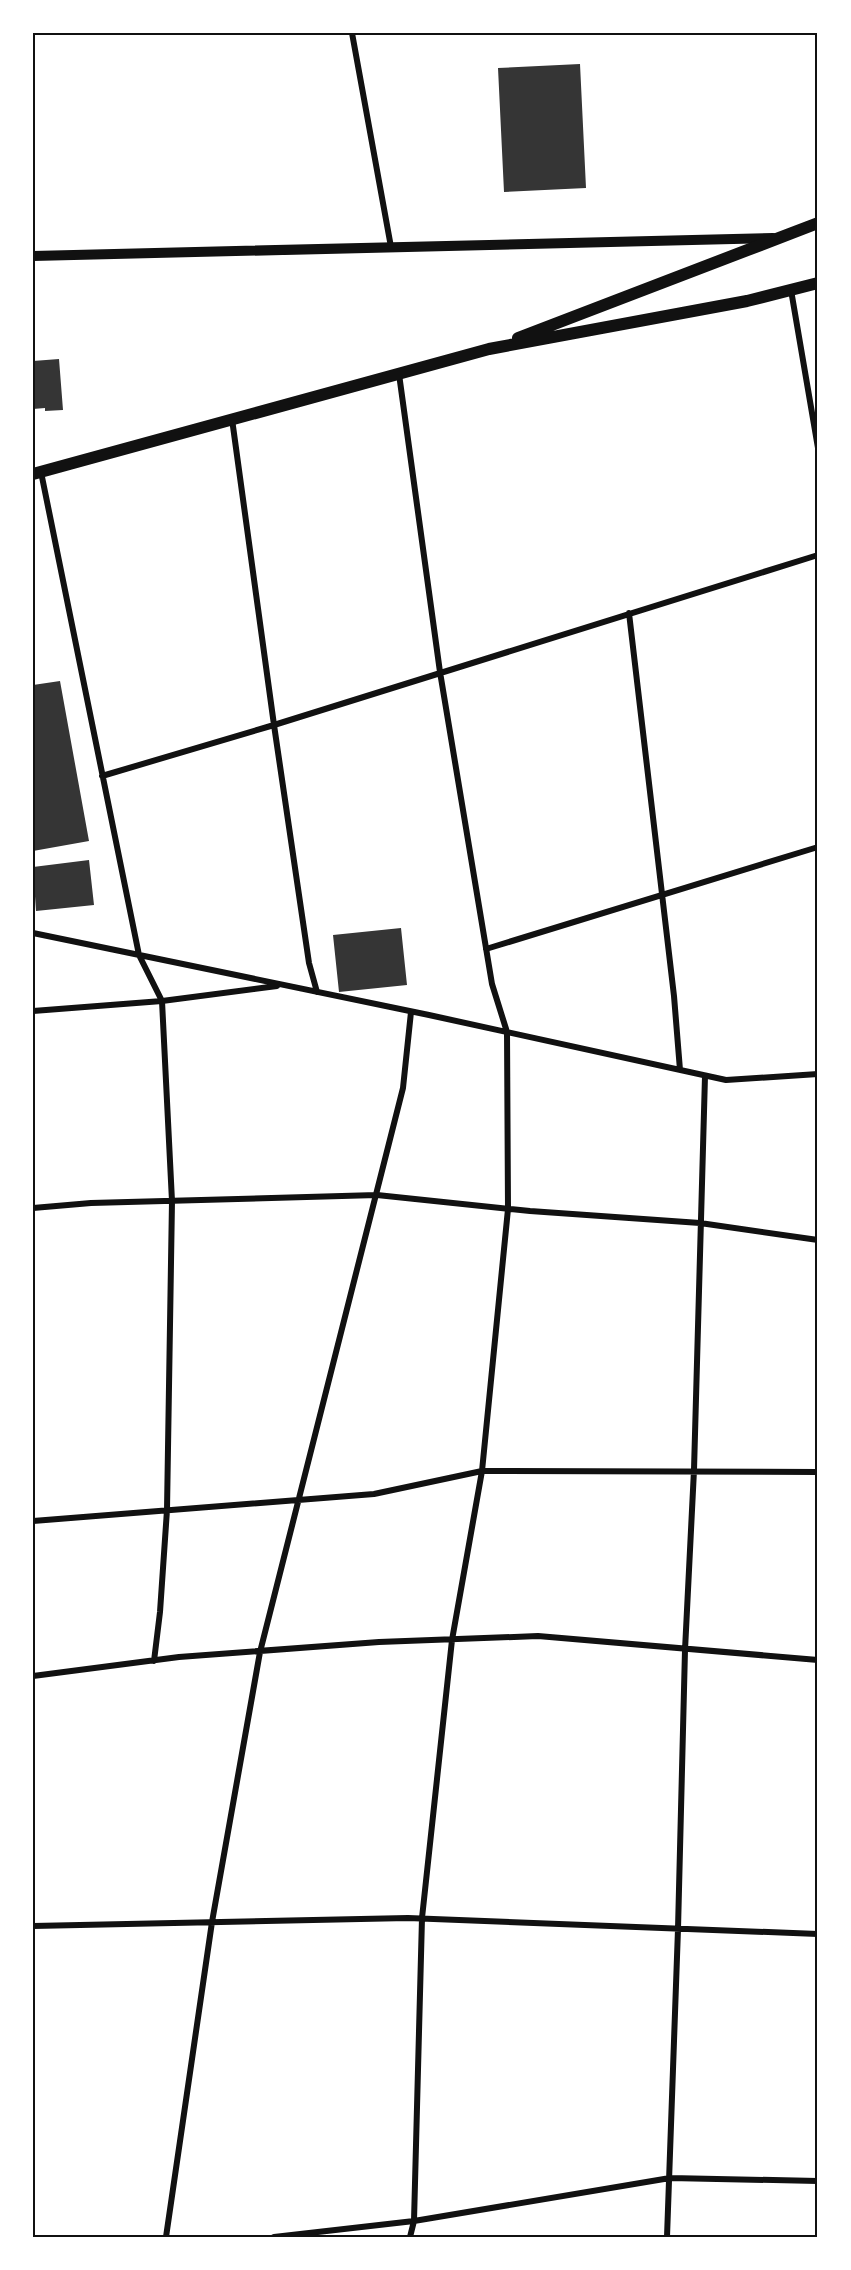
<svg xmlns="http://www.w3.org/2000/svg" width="851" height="2270" viewBox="0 0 851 2270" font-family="Inter,sans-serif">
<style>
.building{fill:#353535}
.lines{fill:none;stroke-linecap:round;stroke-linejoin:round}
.minor{stroke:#111;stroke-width:6}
.tertiary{stroke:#111;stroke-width:10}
.secondary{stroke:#111;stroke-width:12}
.neatline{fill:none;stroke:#111;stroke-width:2}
</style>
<rect width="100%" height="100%" fill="#fff"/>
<path class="building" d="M580,64L586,188L504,192L498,68Z
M59,359L63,410L45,411V408L33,409V361Z
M60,681L89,841L33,851V685Z
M89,860L94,905L36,911L33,867Z
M401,928L407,985L339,992L333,935Z"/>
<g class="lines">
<path class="minor" d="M352,33L391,247
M791,290L818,448
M399,374L440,672L492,984L507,1032L508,1209L482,1471L452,1640L422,1918L414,2221L410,2237
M232,419L274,725L309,963L317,992
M41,472L139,955L162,1001L172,1201L167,1510L160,1612L154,1661
M629,613L674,996L680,1070
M102,776L274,725L818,555
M33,933L429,1015L726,1080L818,1074
M486,949L818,847
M33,1011L162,1001L277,986
M33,1208L91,1203L377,1195L530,1211L700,1223L818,1240
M33,1521L374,1494L482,1471L818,1472
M33,1676L179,1657L379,1642L538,1636L818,1660
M33,1926L408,1918L818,1934
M166,2237L212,1922L260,1652L403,1088L411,1012
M274,2237L414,2221L670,2178L818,2181
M667,2237L678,1929L685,1650L694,1470L705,1076"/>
<path class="tertiary" d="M33,256L773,238"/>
<path class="secondary" d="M518,338L818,223
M33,474L489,349L747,301L818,283"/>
</g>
<rect width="851" height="2270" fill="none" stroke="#ffffff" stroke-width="69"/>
<rect x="34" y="34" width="782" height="2202" class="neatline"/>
</svg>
